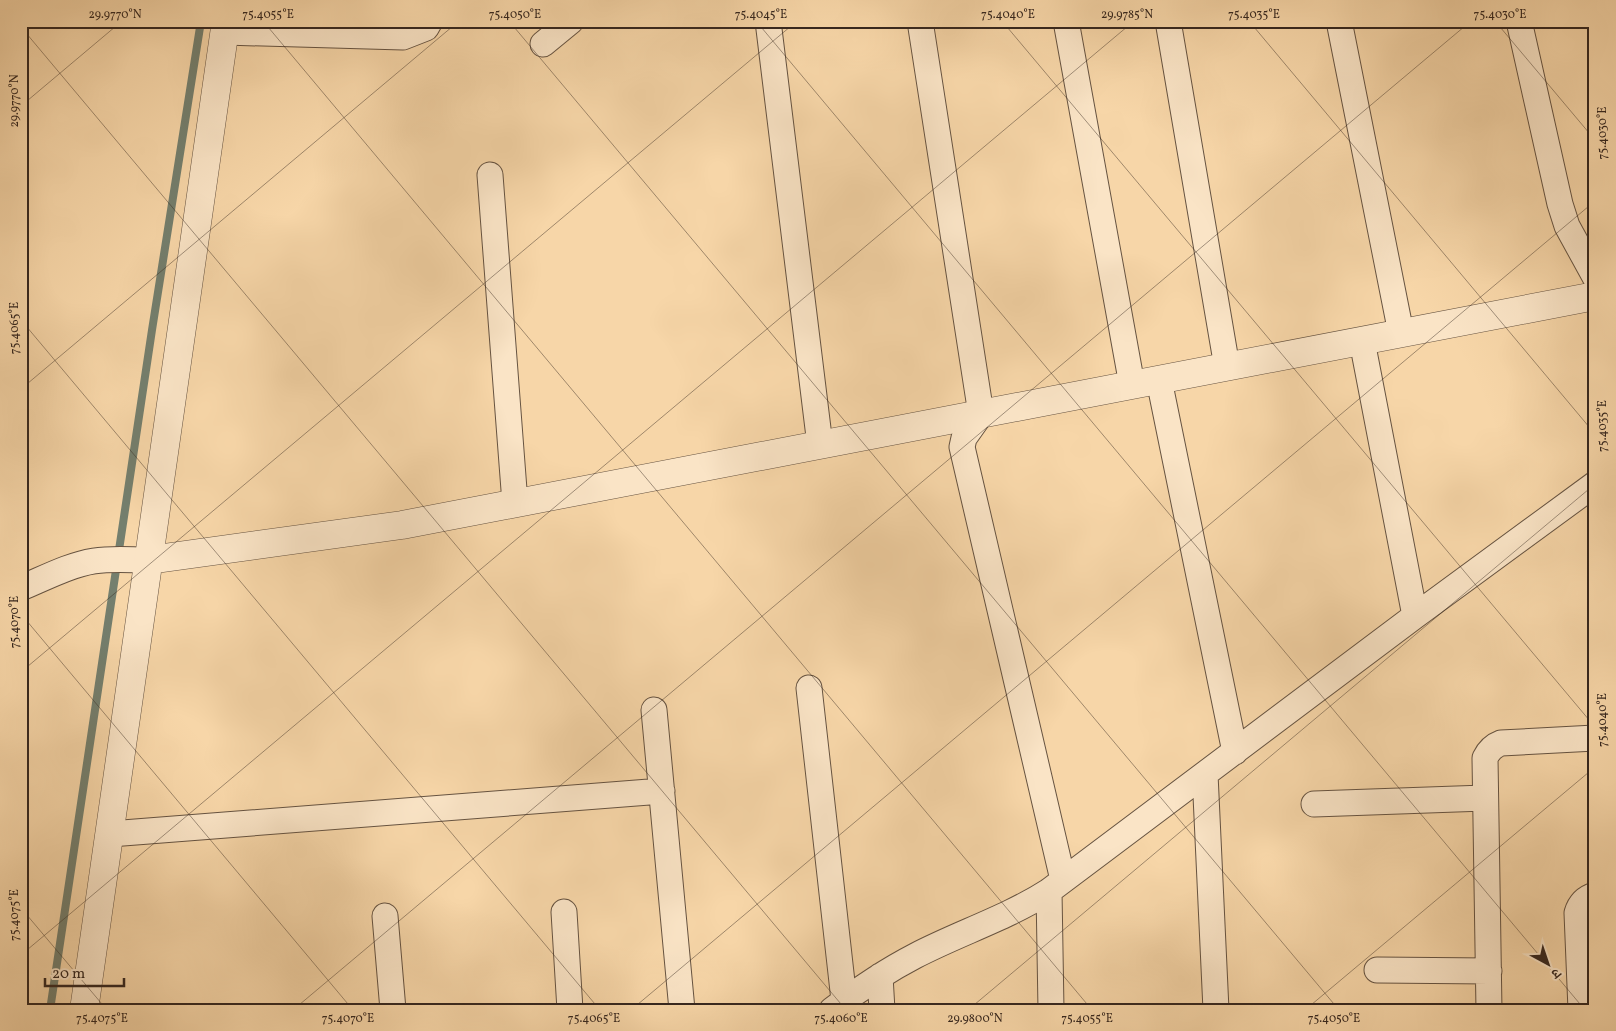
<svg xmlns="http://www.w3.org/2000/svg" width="1616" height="1031" viewBox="0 0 1616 1031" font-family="Vollkorn,'Noto Serif Devanagari',serif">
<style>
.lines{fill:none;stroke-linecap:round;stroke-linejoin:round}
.stream{stroke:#747f6e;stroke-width:8}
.minor-casing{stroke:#665341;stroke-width:27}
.tertiary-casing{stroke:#665341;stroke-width:29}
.minor{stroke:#fae4c6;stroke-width:25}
.tertiary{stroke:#fae4c6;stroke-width:28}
.ticks{fill:none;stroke:#36271f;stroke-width:1;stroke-opacity:0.45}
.neatline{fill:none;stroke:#36271f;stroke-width:2}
.ticks-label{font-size:12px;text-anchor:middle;fill:#36271f}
</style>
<rect width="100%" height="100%" fill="#f7d6a8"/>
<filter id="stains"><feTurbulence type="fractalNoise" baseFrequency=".004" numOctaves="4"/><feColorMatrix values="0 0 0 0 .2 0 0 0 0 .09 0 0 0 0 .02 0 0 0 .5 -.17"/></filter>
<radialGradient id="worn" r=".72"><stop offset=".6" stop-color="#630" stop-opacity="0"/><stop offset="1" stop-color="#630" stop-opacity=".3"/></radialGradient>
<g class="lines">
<path class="stream" d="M50,1010L152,330L201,21"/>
<g class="minor-casing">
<path id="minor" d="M768,21L820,445
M920,21L981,414L964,438L962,447L1063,880
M1066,21L1132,385
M1168,21L1227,367
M1339,21L1401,333
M1519,21L1560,204L1567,226L1595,277
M225,32L403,37L426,28L430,21
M543,44L571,21
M490,175L515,503
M1362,341L1415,616
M1159,380L1235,752
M21,588C45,578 69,565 94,561C113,558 131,560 149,560
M809,688L844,1000
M654,710L682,1010
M1205,774L1216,1010
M1314,804L1485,798
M110,834L662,791
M1049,891L1051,1010
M564,912L570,1010
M385,916L393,1010
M1377,970L1489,971
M880,976L882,1010
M832,1010C858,990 886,971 915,956C959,933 1007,918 1049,891L1415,616L1595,484
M1489,1010L1485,758C1489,750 1493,746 1501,743L1595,738
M1581,1010L1577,913C1580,903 1585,898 1595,895"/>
</g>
<g class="tertiary-casing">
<path id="tertiary" d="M149,560L402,525L1595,296
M84,1010L226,21"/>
</g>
<use href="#minor" class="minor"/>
<use href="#tertiary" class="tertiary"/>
</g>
<path class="ticks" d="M263,21L1092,1010M509,21L1339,1010M756,21L1585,1010M1002,21L1595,727M1249,21L1595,434M1495,21L1595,140M21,27L846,1010M21,106L122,21M21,320L600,1010M21,389L459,21M21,614L353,1010M21,672L797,21M21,908L107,1010M21,955L1134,21M293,1010L1471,21M631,1010L1595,201M968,1010L1595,484M1305,1010L1595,767"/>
<rect width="1616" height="1031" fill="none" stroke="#f7d6a8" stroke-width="55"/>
<g transform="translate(1548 964) rotate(140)" stroke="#fae4c6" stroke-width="4" paint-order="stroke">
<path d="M0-4L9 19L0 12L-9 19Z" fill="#36271f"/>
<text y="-8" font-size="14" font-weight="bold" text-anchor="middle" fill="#36271f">उ</text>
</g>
<path d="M45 978v8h79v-8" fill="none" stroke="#36271f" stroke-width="2.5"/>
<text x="52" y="978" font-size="15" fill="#36271f" stroke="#fae4c6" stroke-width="4" paint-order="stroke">20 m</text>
<rect x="28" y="28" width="1560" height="976" class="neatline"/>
<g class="ticks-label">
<text x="115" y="18">29.9770°N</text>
<text x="268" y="18">75.4055°E</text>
<text x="515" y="18">75.4050°E</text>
<text x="761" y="18">75.4045°E</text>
<text x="1008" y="18">75.4040°E</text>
<text x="1127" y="18">29.9785°N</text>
<text x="1254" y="18">75.4035°E</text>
<text x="1500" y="18">75.4030°E</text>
<text transform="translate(14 101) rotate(-90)" y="4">29.9770°N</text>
<text transform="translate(1602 133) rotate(-90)" y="4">75.4030°E</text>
<text transform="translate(14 328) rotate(-90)" y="4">75.4065°E</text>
<text transform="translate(1602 426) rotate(-90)" y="4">75.4035°E</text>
<text transform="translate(14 622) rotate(-90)" y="4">75.4070°E</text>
<text transform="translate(1602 720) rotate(-90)" y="4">75.4040°E</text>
<text transform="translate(14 915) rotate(-90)" y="4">75.4075°E</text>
<text x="102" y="1022">75.4075°E</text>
<text x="348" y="1022">75.4070°E</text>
<text x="594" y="1022">75.4065°E</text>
<text x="841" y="1022">75.4060°E</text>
<text x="975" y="1022">29.9800°N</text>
<text x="1087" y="1022">75.4055°E</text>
<text x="1334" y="1022">75.4050°E</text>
</g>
<rect width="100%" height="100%" filter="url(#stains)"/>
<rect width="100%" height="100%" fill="url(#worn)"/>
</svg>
